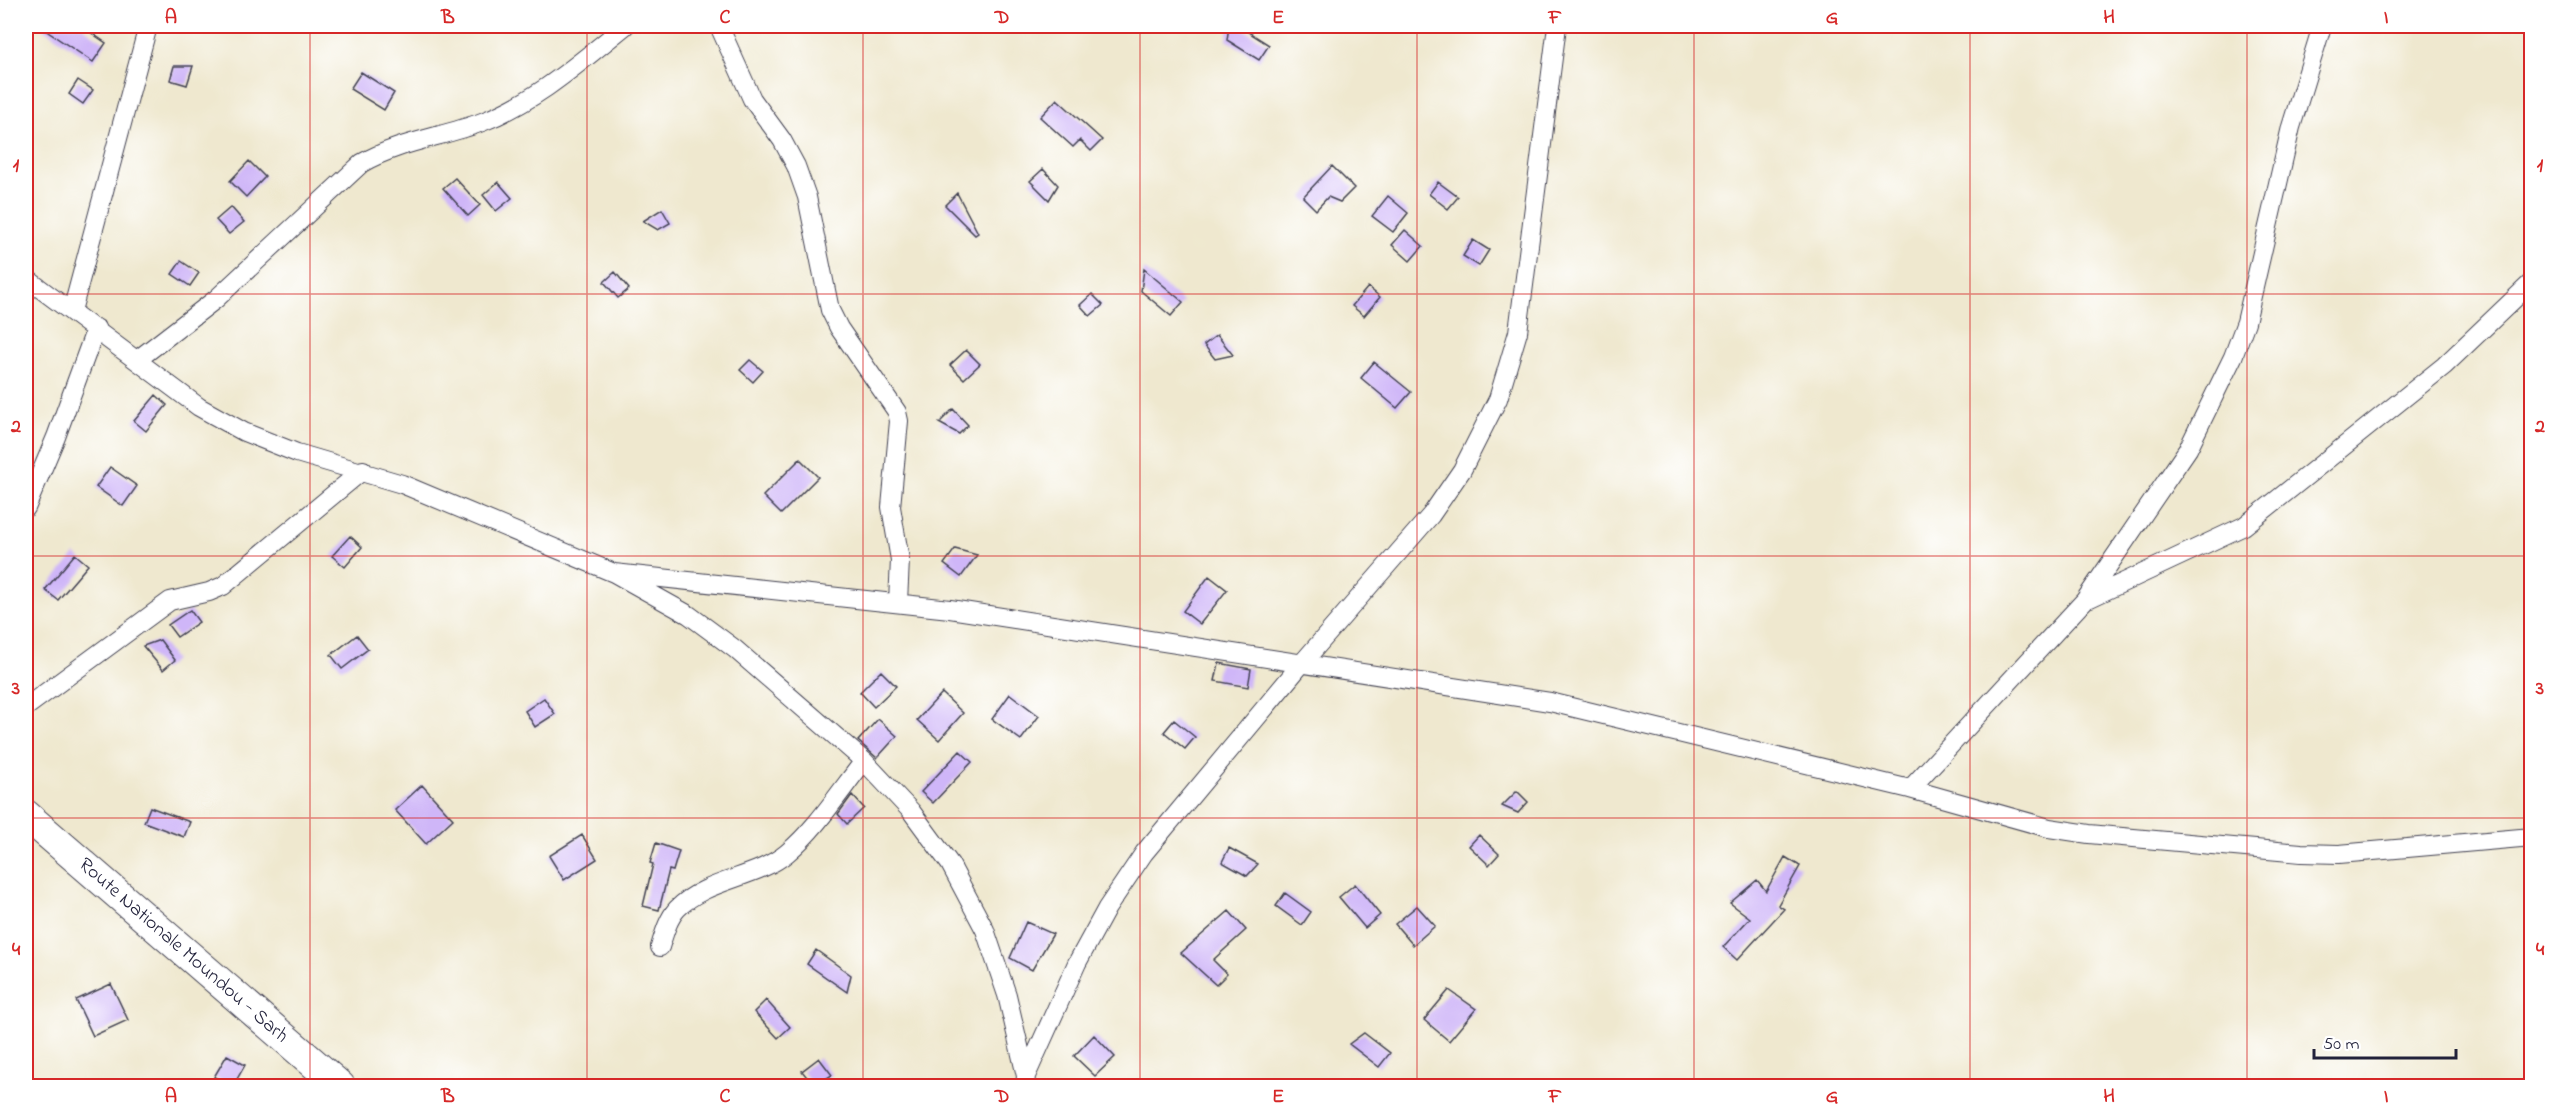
<svg xmlns="http://www.w3.org/2000/svg" width="2557" height="1112" viewBox="0 0 2557 1112" font-family="'Indie Flower',sans-serif">
<style>
.building{fill:#cfb6f8}
.lines{fill:none;stroke-linecap:round;stroke-linejoin:round}
.minor-casing{stroke:#414051;stroke-width:20}
.trunk-casing{stroke:#414051;stroke-width:32}
.minor{stroke:#fff;stroke-width:18}
.trunk{stroke:#fff;stroke-width:30}
.grid{fill:none;stroke:#d62828;stroke-width:1.5;stroke-opacity:0.55}
.labels{text-anchor:middle;dominant-baseline:central;stroke-width:5;stroke-linejoin:round;paint-order:stroke}
.street-label{font-size:20px;fill:#22223b;stroke:#fff}
.neatline{fill:none;stroke:#d62828;stroke-width:2}
.grid-label{font-size:20px;text-anchor:middle;font-weight:bold;fill:#d62828}
</style>
<rect width="100%" height="100%" fill="#fff"/>
<filter id="ink" filterUnits="userSpaceOnUse"><feTurbulence type="fractalNoise" baseFrequency=".0167" numOctaves="2"/><feDisplacementMap in="SourceGraphic" scale="12" xChannelSelector="R" yChannelSelector="G"/><feConvolveMatrix kernelMatrix="1 2 1 2 8 2 1 2 1" color-interpolation-filters="sRGB"/></filter>
<filter id="wash" filterUnits="userSpaceOnUse"><feTurbulence type="fractalNoise" baseFrequency=".008" numOctaves="4" result="noise"/><feDisplacementMap in="SourceGraphic" scale="24" xChannelSelector="R" yChannelSelector="G"/><feGaussianBlur stdDeviation="1.35" result="paint"/><feColorMatrix in="noise" values="0 0 0 0 0 0 0 0 0 0 0 0 0 0 0 0 0 1.4 0 .05"/><feComposite in="paint" operator="in"/></filter>
<g filter="url(#wash)">
<rect width="100%" height="100%" fill="#efe8cf"/>
<g id="blocks">
<path class="building" d="M39,26H81L106,43L93,62Z
M1229,26H1239L1269,45L1259,60L1227,40Z
M174,66H193L187,85L170,80Z
M361,72L394,93L384,110L350,89Z
M78,80L93,90L83,104L69,94Z
M1057,99L1102,140L1091,151L1080,140L1073,147L1040,117Z
M249,161L265,177L246,197L230,181Z
M1332,166L1354,188L1340,202L1328,197L1316,210L1303,197Z
M1043,169L1058,185L1049,200L1030,181Z
M455,178L480,205L468,216L443,188Z
M498,182L512,198L496,211L483,195Z
M1438,182L1458,197L1448,209L1429,194Z
M957,193L978,233L975,235L945,205Z
M1388,196L1408,213L1393,232L1372,216Z
M231,207L244,222L229,234L216,220Z
M662,209L670,223L658,230L643,221Z
M1405,230L1423,246L1410,261L1392,245Z
M1473,240L1489,250L1479,266L1463,256Z
M181,261L199,273L190,286L172,274Z
M1144,269L1183,302L1171,316L1141,291Z
M615,272L629,289L618,298L604,282Z
M1368,287L1380,297L1364,316L1352,306Z
M1092,294L1103,305L1090,316L1080,305Z
M1217,335L1233,355L1215,359L1204,345Z
M966,350L980,364L964,379L950,365Z
M750,360L763,371L753,382L740,370Z
M1374,362L1411,392L1397,408L1361,378Z
M156,395L167,405L146,431L134,421Z
M953,409L968,425L959,434L939,423Z
M800,459L818,477L781,514L763,496Z
M110,467L137,486L123,506L96,487Z
M350,536L362,547L345,567L332,556Z
M955,549L977,555L961,577L944,564Z
M75,554L88,565L58,600L45,590Z
M1209,576L1227,590L1200,624L1183,611Z
M190,610L199,622L177,637L168,625Z
M357,635L368,649L342,669L331,655Z
M160,640L175,660L163,670L143,646Z
M1219,663L1251,669L1248,687L1215,681Z
M881,671L896,686L874,707L860,692Z
M942,693L963,713L939,740L917,720Z
M1010,694L1039,716L1021,740L992,719Z
M544,698L555,714L535,727L525,711Z
M878,719L897,736L877,758L858,741Z
M1174,720L1195,737L1185,749L1164,732Z
M960,751L972,762L933,803L921,792Z
M422,785L453,819L426,844L395,810Z
M1517,791L1528,802L1518,813L1502,806Z
M852,795L864,808L847,824L838,814Z
M150,807L190,822L184,837L144,822Z
M582,835L597,859L564,880L549,856Z
M1479,835L1499,854L1489,865L1469,846Z
M656,843L679,851L673,871L669,870L659,910L643,906L653,864L650,863Z
M1229,848L1258,864L1247,876L1222,862Z
M1785,857L1800,866L1778,905L1784,909L1737,960L1723,947L1750,918L1730,903L1757,880L1766,891Z
M1355,884L1380,915L1365,928L1339,897Z
M1285,893L1311,912L1302,925L1276,906Z
M1417,906L1435,926L1413,945L1395,924Z
M1229,911L1246,930L1213,960L1227,974L1216,985L1181,953Z
M1026,922L1053,934L1032,970L1010,958Z
M816,950L851,975L847,992L807,964Z
M111,984L128,1020L93,1036L76,1000Z
M1449,990L1476,1009L1449,1041L1424,1020Z
M766,1000L790,1027L778,1038L754,1012Z
M1364,1033L1390,1053L1379,1067L1349,1044Z
M1094,1035L1115,1057L1095,1076L1074,1056Z
M227,1055L245,1065L233,1086L214,1077Z
M819,1058L832,1075L814,1086L802,1071Z"/>
</g>
</g>
<g filter="url(#ink)">
<use href="#blocks" fill-opacity="0" stroke="#414051" stroke-width="1.5"/>
<g class="lines">
<g class="minor-casing">
<path id="minor" d="M719,26L752,99L782,140L796,166L807,197L830,310L839,328L897,412L899,421L891,507L900,560L898,602
M26,278L199,407L244,432L297,453L402,484L614,573L689,615L735,649L864,761L911,811L950,864L985,930L1007,995L1026,1076L1025,1086
M72,311L148,26
M137,360L216,299L362,163C398,142 443,137 482,122C537,101 580,62 625,26
M26,508L56,437L96,328
M614,573L950,609L1550,702L1910,789L2049,828L2089,834L2301,853L2339,854L2532,837
M2090,598L2244,526L2444,366L2532,282
M26,707L170,601L209,592L223,586L363,470
M1910,789L2085,600L2188,449L2233,357L2246,322L2291,127L2322,26
M660,947C664,934 668,919 677,909C706,879 756,879 787,853C817,828 840,791 864,761
M1026,1076L1077,963L1107,908L1144,853L1303,662L1431,515L1462,470L1498,399L1518,332L1557,26"/>
</g>
<g class="trunk-casing">
<path id="trunk" d="M26,815L340,1086"/>
</g>
<use href="#minor" class="minor"/>
<use href="#trunk" class="trunk"/>
</g>
</g>
<path class="grid" d="M310,26V1086M587,26V1086M863,26V1086M1140,26V1086M1417,26V1086M1694,26V1086M1970,26V1086M2247,26V1086M26,294H2532M26,556H2532M26,818H2532"/>
<g class="labels">
<g class="street-label">
<text transform="translate(183 951) rotate(41)">Route Nationale Moundou - Sarh</text>
</g>
</g>
<rect width="2557" height="1112" fill="none" stroke="#fff" stroke-width="66"/>
<path d="M2314 1049v9h142v-9" fill="none" stroke="#22223b" stroke-width="3"/>
<text x="2323" y="1049" font-size="18" fill="#22223b" stroke="#ffffff" stroke-width="4.5" paint-order="stroke">50 m</text>
<rect x="33" y="33" width="2491" height="1046" class="neatline"/>
<g class="grid-label">
<text x="171" y="23">A</text>
<text x="448" y="23">B</text>
<text x="725" y="23">C</text>
<text x="1002" y="23">D</text>
<text x="1278" y="23">E</text>
<text x="1555" y="23">F</text>
<text x="1832" y="23">G</text>
<text x="2109" y="23">H</text>
<text x="2386" y="23">I</text>
<text x="16" y="171">1</text>
<text x="2540" y="171">1</text>
<text x="16" y="432">2</text>
<text x="2540" y="432">2</text>
<text x="16" y="694">3</text>
<text x="2540" y="694">3</text>
<text x="16" y="955">4</text>
<text x="2540" y="955">4</text>
<text x="171" y="1102">A</text>
<text x="448" y="1102">B</text>
<text x="725" y="1102">C</text>
<text x="1002" y="1102">D</text>
<text x="1278" y="1102">E</text>
<text x="1555" y="1102">F</text>
<text x="1832" y="1102">G</text>
<text x="2109" y="1102">H</text>
<text x="2386" y="1102">I</text>
</g>
</svg>
